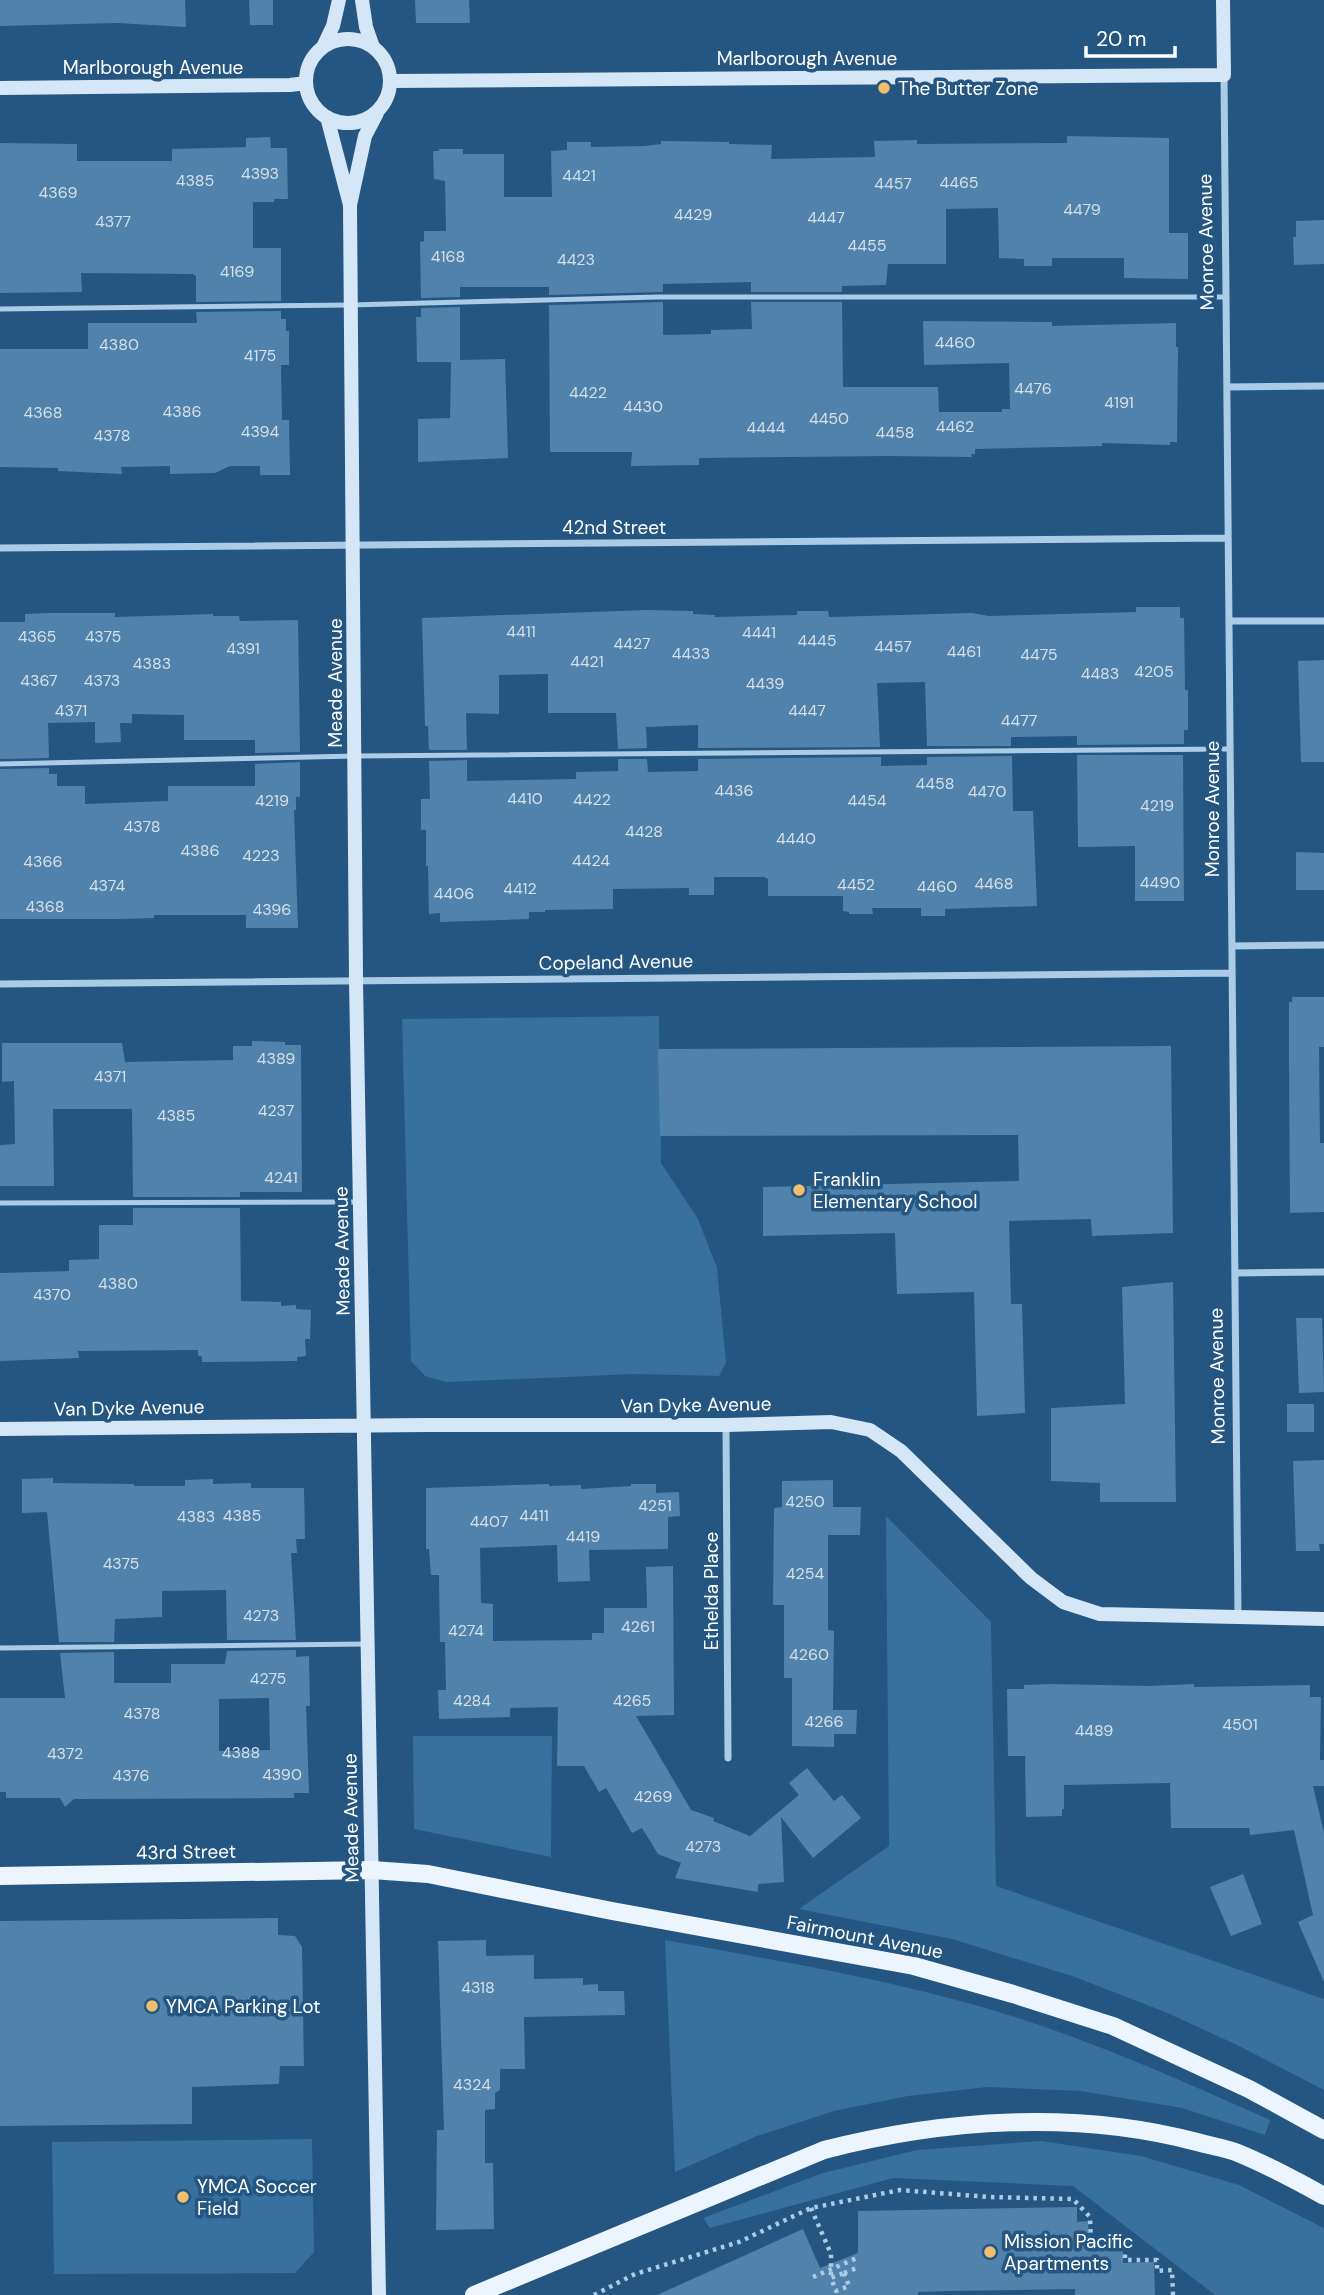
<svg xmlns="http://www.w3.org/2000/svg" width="1324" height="2295" viewBox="0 0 1324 2295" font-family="'DM Sans',sans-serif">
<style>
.green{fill:#38709e}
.building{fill:#5082ab;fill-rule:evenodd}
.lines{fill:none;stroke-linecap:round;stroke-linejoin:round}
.path{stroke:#abcce7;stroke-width:4.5;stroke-dasharray:3.5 5;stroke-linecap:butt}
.lane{stroke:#abcce7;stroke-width:5}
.street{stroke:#abcce7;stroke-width:7}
.secondary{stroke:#d5e6f6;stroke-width:14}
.primary{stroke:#ecf5fd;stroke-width:18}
.poi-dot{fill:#f1be6f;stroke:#245681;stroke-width:2.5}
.labels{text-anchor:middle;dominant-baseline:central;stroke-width:7;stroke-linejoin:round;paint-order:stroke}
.number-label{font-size:16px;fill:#d3e0ea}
.street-label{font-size:19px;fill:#fff;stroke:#245681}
.poi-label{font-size:19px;fill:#fff;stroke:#245681;text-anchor:start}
</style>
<rect width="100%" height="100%" fill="#245681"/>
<path class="green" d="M659,1016L661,1163L698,1219L717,1268L726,1362L719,1376L635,1374L447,1382L425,1376L411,1361L402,1019Z
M886,1516L991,1622L996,1886L1324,1999V2090L1235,2044L1165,2012L1075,1977L952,1939L799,1909L889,1846Z
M413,1736H552L551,1857L414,1829Z
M665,1940C783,1962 903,1981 1018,2018C1105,2046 1187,2083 1270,2120L1265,2135L1182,2108L1081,2091L987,2087L908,2096L834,2111L757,2136L675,2172Z
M312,2139L314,2252L295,2273L54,2274L52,2142Z
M1041,2141L1141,2156L1239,2185L1324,2228V2295H1215L1073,2186L893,2178L710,2228L703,2218L823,2173L917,2150Z"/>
<path class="building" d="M0,0H185L186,27L117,23L0,26Z
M249,0H273V25H250Z
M415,0H469L470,23H416Z
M1067,136L1169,138V233H1188V279L1124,278V258H1052V266H1024V259L999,258L998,208L946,209V264H888L886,285L842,286V292H751V282L663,284V292L549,295V287H460V297L421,298L420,242L424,241V231H446L445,181L434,179L433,151H439V149H463V154H504V197H552L551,151L567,150V142H591V147L645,146L661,144V141L729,142V144L772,145L771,159L875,157L874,141L917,140V144L1067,143Z
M270,137L271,148H287L288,199H274V202H253V248H281V301L196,302V276L193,274L81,273L82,292L0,293V143L77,144V161H172V149L246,147V138Z
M1324,220V264L1294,265L1293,237H1296V221Z
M663,302V335L711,334V330L752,329L751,302H842L843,387H938L939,412H1002V409H1010L1009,363L924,365L923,321L1052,322V326L1176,323V347H1178L1177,442H1170V445L1102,443V446L975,449V454H971L972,457L888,456L699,458V465L631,466L632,452H550L549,305Z
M460,307V360L505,359L508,458L418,462V419L450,418L451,362H417L416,317H421V308Z
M281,311V319H286V331H289V365H281L282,420H289L290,475H260V466H230L215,473L170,474V466L121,467L122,474L58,471V468L0,467V349H88V323H197L196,312Z
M1136,607H1180V618H1184L1185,690H1188V730H1184V744L1077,745V736L1011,737V746H927L925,682L877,683L880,747L698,748V725L646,727L647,748L618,749L616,713H548V674L499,675V714L466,713L467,750H429L428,726H425L422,618L646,610L693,611V614L715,615V617L797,615V611H828L829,617L972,613L989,616L1136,612Z
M49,613H115V617L213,614V616H239L240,621L298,620L300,752L255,753V740H184V715L132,714V723H120L121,742L95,743V722L48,723L49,758L0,759V622H25V614Z
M1324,660V762H1301L1298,661Z
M1077,755H1183L1184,901H1135V846L1078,847Z
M1012,756L1013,811H1033L1037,906L945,909V916H921V908H872L873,914H849V912L843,911V896H768V879L764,877H714V895H689V888L613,889V909L545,910V912H529V919L440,922V913L429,914L428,866H426V830H421V799H430L429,761L467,760V781L576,779V772L618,771V759H647L648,772L698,771V759L881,757V766L927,765V757Z
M300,762V797H296V810H294L298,928H246V915H154V918L119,919H0V769L49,768V774H57V786H85V804L168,801V786H255V764Z
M1296,852L1324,853V890H1296Z
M1292,997H1324V1047H1319L1320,1143H1324V1212L1290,1213L1289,1060V1002H1292Z
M252,1041L285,1042V1045H301L302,1192H240V1197H133L132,1109H53L54,1186H0V1145L15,1144L14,1081L2,1082V1043H122L125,1062L233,1060V1046H252Z
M1171,1046L1173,1233L1092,1236L1091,1219L1009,1221L1011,1304H1022L1025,1413L977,1416L974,1292L897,1294L895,1233L763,1236V1187L1019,1181L1018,1135L660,1136L658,1049Z
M133,1208H240L241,1301L281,1302V1306L296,1305V1309L311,1310L310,1339H305L306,1356L297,1357V1361L202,1362V1356H198V1350L78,1351L79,1358L0,1361V1273L69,1271V1260L99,1259V1225H133Z
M1173,1282L1176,1502H1100V1483L1051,1481V1408L1125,1404L1122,1287Z
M1296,1318H1322L1324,1392L1299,1393Z
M1287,1404H1314V1432H1287Z
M1324,1460V1544H1319L1320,1551H1296L1293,1461Z
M53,1478V1483L134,1484V1486H185V1480L213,1479V1484L251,1483V1488H304L305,1539H296L297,1553H291L296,1640H227L226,1590L162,1591V1617L115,1619L114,1642H59L47,1512L22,1513V1479Z
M833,1480V1507H861L860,1535H828V1630L834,1631L833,1710H857L856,1734H834V1747L792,1746V1678H784V1605H773L774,1508L782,1507V1481Z
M549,1484V1486L581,1485V1489L631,1486V1484H656V1493L679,1492L680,1516L668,1517V1549L589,1550L590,1581L558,1582L557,1545L480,1548L481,1603L493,1604V1641L592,1640V1633H604V1608H647L646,1567L673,1566L674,1715L636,1716L691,1810L714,1818L713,1821L750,1836L799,1795L789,1783L807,1768L834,1801L842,1795L861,1818L813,1858L781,1817L784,1882L758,1884V1892L675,1878L681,1863L658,1854L642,1828L632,1833L606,1788L599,1792L584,1766H557L558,1707L510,1708V1717L439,1719L438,1690H446L445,1642H440L439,1575H431L429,1549H426V1488Z
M296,1650V1657L309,1656L310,1706H306L309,1793H294V1798L74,1799L65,1807L60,1798H6V1792H0V1698H65L60,1653L114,1652V1683H171V1664H225L227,1651ZM269,1698L270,1750L219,1751V1699Z
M1052,1684L1149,1686L1194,1684V1687L1310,1685V1697H1321L1320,1760H1324V1786H1313L1324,1833V1982L1298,1922L1313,1915L1294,1830L1250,1835L1249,1828H1171L1170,1783L1064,1785V1809H1062V1816L1026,1817L1025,1756H1008L1007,1689H1024V1685Z
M1243,1874L1262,1924L1231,1936L1210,1887Z
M278,1918V1935L295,1936L302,1947L304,2066H280L279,2084L192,2087V2124L0,2126V1921Z
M486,1940V1956L534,1955V1979L583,1978V1985L598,1984V1991H624L625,2015L524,2017L525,2069H500V2090L495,2093V2109L485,2110V2163H493L494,2229L436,2230L437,2130H444L438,1941Z
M1077,2207V2222L1088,2221L1089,2244L1123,2243V2263L1154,2262L1155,2295H1075V2289L948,2291L918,2292V2295H657L803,2229L820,2268L858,2253V2211Z"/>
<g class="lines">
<path class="path" d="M811,2208L831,2254V2278
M844,2273L849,2286L836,2291L831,2278Z
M844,2273L857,2268
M813,2277L857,2258
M594,2295L635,2274L739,2242L811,2208L900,2190L989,2197L1073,2199L1090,2217L1091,2242H1125V2260H1157V2271L1172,2270L1173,2295"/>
<path class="lane" d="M0,309L351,305L657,297H1226
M0,764L355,756L1230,749
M0,1203L357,1202
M0,1648L365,1644"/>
<path class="street" d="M1224,75L1238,1617
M1227,387L1324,386
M0,548L1228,538
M1229,621H1324
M1232,946L1324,945
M0,984L1232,973
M1235,1273L1324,1272
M726,1425L728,1758"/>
<path class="secondary" d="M362,0L366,27L373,47
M306 81a42 42 0 1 1 84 0a42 42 0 1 1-84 0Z
M323,47L333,26L339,0
M390,81L1224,75L1223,0
M0,88L290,85L306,83
M327,117L350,205L365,136L377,113
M350,205L356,980L379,2295
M0,1429L427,1425H726L831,1422L870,1430L901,1451L1031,1578L1063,1602L1100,1614L1324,1619"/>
<path class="primary" d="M0,1876L372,1870L428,1874L612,1911L914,1966L1013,1994L1113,2026L1249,2089L1324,2130
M474,2295L824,2150C944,2119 1077,2110 1197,2142C1211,2146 1226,2148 1238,2153C1267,2165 1297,2181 1324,2196"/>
</g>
<g class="poi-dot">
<circle cx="884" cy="88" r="7"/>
<circle cx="799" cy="1190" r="7"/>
<circle cx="152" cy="2006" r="7"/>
<circle cx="183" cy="2197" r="7"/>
<circle cx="990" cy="2252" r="7"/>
</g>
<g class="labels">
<g class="number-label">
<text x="260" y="173">4393</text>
<text x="579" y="175">4421</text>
<text x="195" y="180">4385</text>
<text x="959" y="182">4465</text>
<text x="893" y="183">4457</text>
<text x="58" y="192">4369</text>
<text x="1082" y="209">4479</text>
<text x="693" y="214">4429</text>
<text x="826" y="217">4447</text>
<text x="113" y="221">4377</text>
<text x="867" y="245">4455</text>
<text x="448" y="256">4168</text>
<text x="576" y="259">4423</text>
<text x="237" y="271">4169</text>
<text x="955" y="342">4460</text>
<text x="119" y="344">4380</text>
<text x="260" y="355">4175</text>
<text x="1033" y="388">4476</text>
<text x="588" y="392">4422</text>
<text x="1119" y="402">4191</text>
<text x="643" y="406">4430</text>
<text x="182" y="411">4386</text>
<text x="43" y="412">4368</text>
<text x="829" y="418">4450</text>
<text x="955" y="426">4462</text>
<text x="766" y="427">4444</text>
<text x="260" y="431">4394</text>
<text x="895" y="432">4458</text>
<text x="112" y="435">4378</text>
<text x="521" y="631">4411</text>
<text x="759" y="632">4441</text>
<text x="37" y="636">4365</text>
<text x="103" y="636">4375</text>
<text x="817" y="640">4445</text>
<text x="632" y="643">4427</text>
<text x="893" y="646">4457</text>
<text x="243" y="648">4391</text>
<text x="964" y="651">4461</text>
<text x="691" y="653">4433</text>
<text x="1039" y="654">4475</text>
<text x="587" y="661">4421</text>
<text x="152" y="663">4383</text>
<text x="1154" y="671">4205</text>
<text x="1100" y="673">4483</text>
<text x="39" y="680">4367</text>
<text x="102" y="680">4373</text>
<text x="765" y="683">4439</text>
<text x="71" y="710">4371</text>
<text x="807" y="710">4447</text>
<text x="1019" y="720">4477</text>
<text x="935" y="783">4458</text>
<text x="734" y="790">4436</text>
<text x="987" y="791">4470</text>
<text x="525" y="798">4410</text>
<text x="592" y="799">4422</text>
<text x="272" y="800">4219</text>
<text x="867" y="800">4454</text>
<text x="1157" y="805">4219</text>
<text x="142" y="826">4378</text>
<text x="644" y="831">4428</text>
<text x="796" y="838">4440</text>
<text x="200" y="850">4386</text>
<text x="261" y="855">4223</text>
<text x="591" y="860">4424</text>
<text x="43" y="861">4366</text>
<text x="1160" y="882">4490</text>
<text x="994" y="883">4468</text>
<text x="856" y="884">4452</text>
<text x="107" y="885">4374</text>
<text x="937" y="886">4460</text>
<text x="520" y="888">4412</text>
<text x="454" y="893">4406</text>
<text x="45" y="906">4368</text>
<text x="272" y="909">4396</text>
<text x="276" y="1058">4389</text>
<text x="110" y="1076">4371</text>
<text x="276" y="1110">4237</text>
<text x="176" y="1115">4385</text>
<text x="281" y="1177">4241</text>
<text x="118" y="1283">4380</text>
<text x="52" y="1294">4370</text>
<text x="805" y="1501">4250</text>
<text x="655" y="1505">4251</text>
<text x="242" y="1515">4385</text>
<text x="534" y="1515">4411</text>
<text x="196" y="1516">4383</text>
<text x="489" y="1521">4407</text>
<text x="583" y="1536">4419</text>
<text x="121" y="1563">4375</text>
<text x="805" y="1573">4254</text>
<text x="261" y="1615">4273</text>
<text x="638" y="1626">4261</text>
<text x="466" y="1630">4274</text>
<text x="809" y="1654">4260</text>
<text x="268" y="1678">4275</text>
<text x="472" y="1700">4284</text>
<text x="632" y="1700">4265</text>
<text x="142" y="1713">4378</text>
<text x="824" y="1721">4266</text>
<text x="1240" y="1724">4501</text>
<text x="1094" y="1730">4489</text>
<text x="241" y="1752">4388</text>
<text x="65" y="1753">4372</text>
<text x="282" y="1774">4390</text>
<text x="131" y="1775">4376</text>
<text x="653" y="1796">4269</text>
<text x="703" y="1846">4273</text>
<text x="478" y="1987">4318</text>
<text x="472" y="2084">4324</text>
</g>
<g class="street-label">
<text x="807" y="58">Marlborough Avenue</text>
<text x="153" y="67">Marlborough Avenue</text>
<text transform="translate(1206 242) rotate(-91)">Monroe Avenue</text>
<text x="614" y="527">42nd Street</text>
<text transform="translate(335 683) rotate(-90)">Meade Avenue</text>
<text transform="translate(1212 809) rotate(-90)">Monroe Avenue</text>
<text transform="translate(616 962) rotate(-1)">Copeland Avenue</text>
<text transform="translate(342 1251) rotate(-91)">Meade Avenue</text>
<text transform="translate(1217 1376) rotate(-91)">Monroe Avenue</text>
<text transform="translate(696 1405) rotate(-1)">Van Dyke Avenue</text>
<text transform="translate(129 1408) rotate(-1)">Van Dyke Avenue</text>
<text transform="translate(711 1591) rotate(-90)">Ethelda Place</text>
<text transform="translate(351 1818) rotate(-91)">Meade Avenue</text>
<text transform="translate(186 1852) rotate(-1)">43rd Street</text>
<text transform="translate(865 1937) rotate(11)">Fairmount Avenue</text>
</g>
<g class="poi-label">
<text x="898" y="88">The Butter Zone</text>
<text x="813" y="1179">Franklin<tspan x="813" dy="22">Elementary School</tspan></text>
<text x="166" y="2006">YMCA Parking Lot</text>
<text x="197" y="2186">YMCA Soccer<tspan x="197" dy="22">Field</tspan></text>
<text x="1004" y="2241">Mission Pacific<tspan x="1004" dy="22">Apartments</tspan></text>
</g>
</g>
<path d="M1086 46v10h89v-10" fill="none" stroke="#ffffff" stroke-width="3.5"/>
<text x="1096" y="46" font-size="21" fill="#ffffff" stroke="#245681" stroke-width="5" paint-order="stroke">20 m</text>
</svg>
